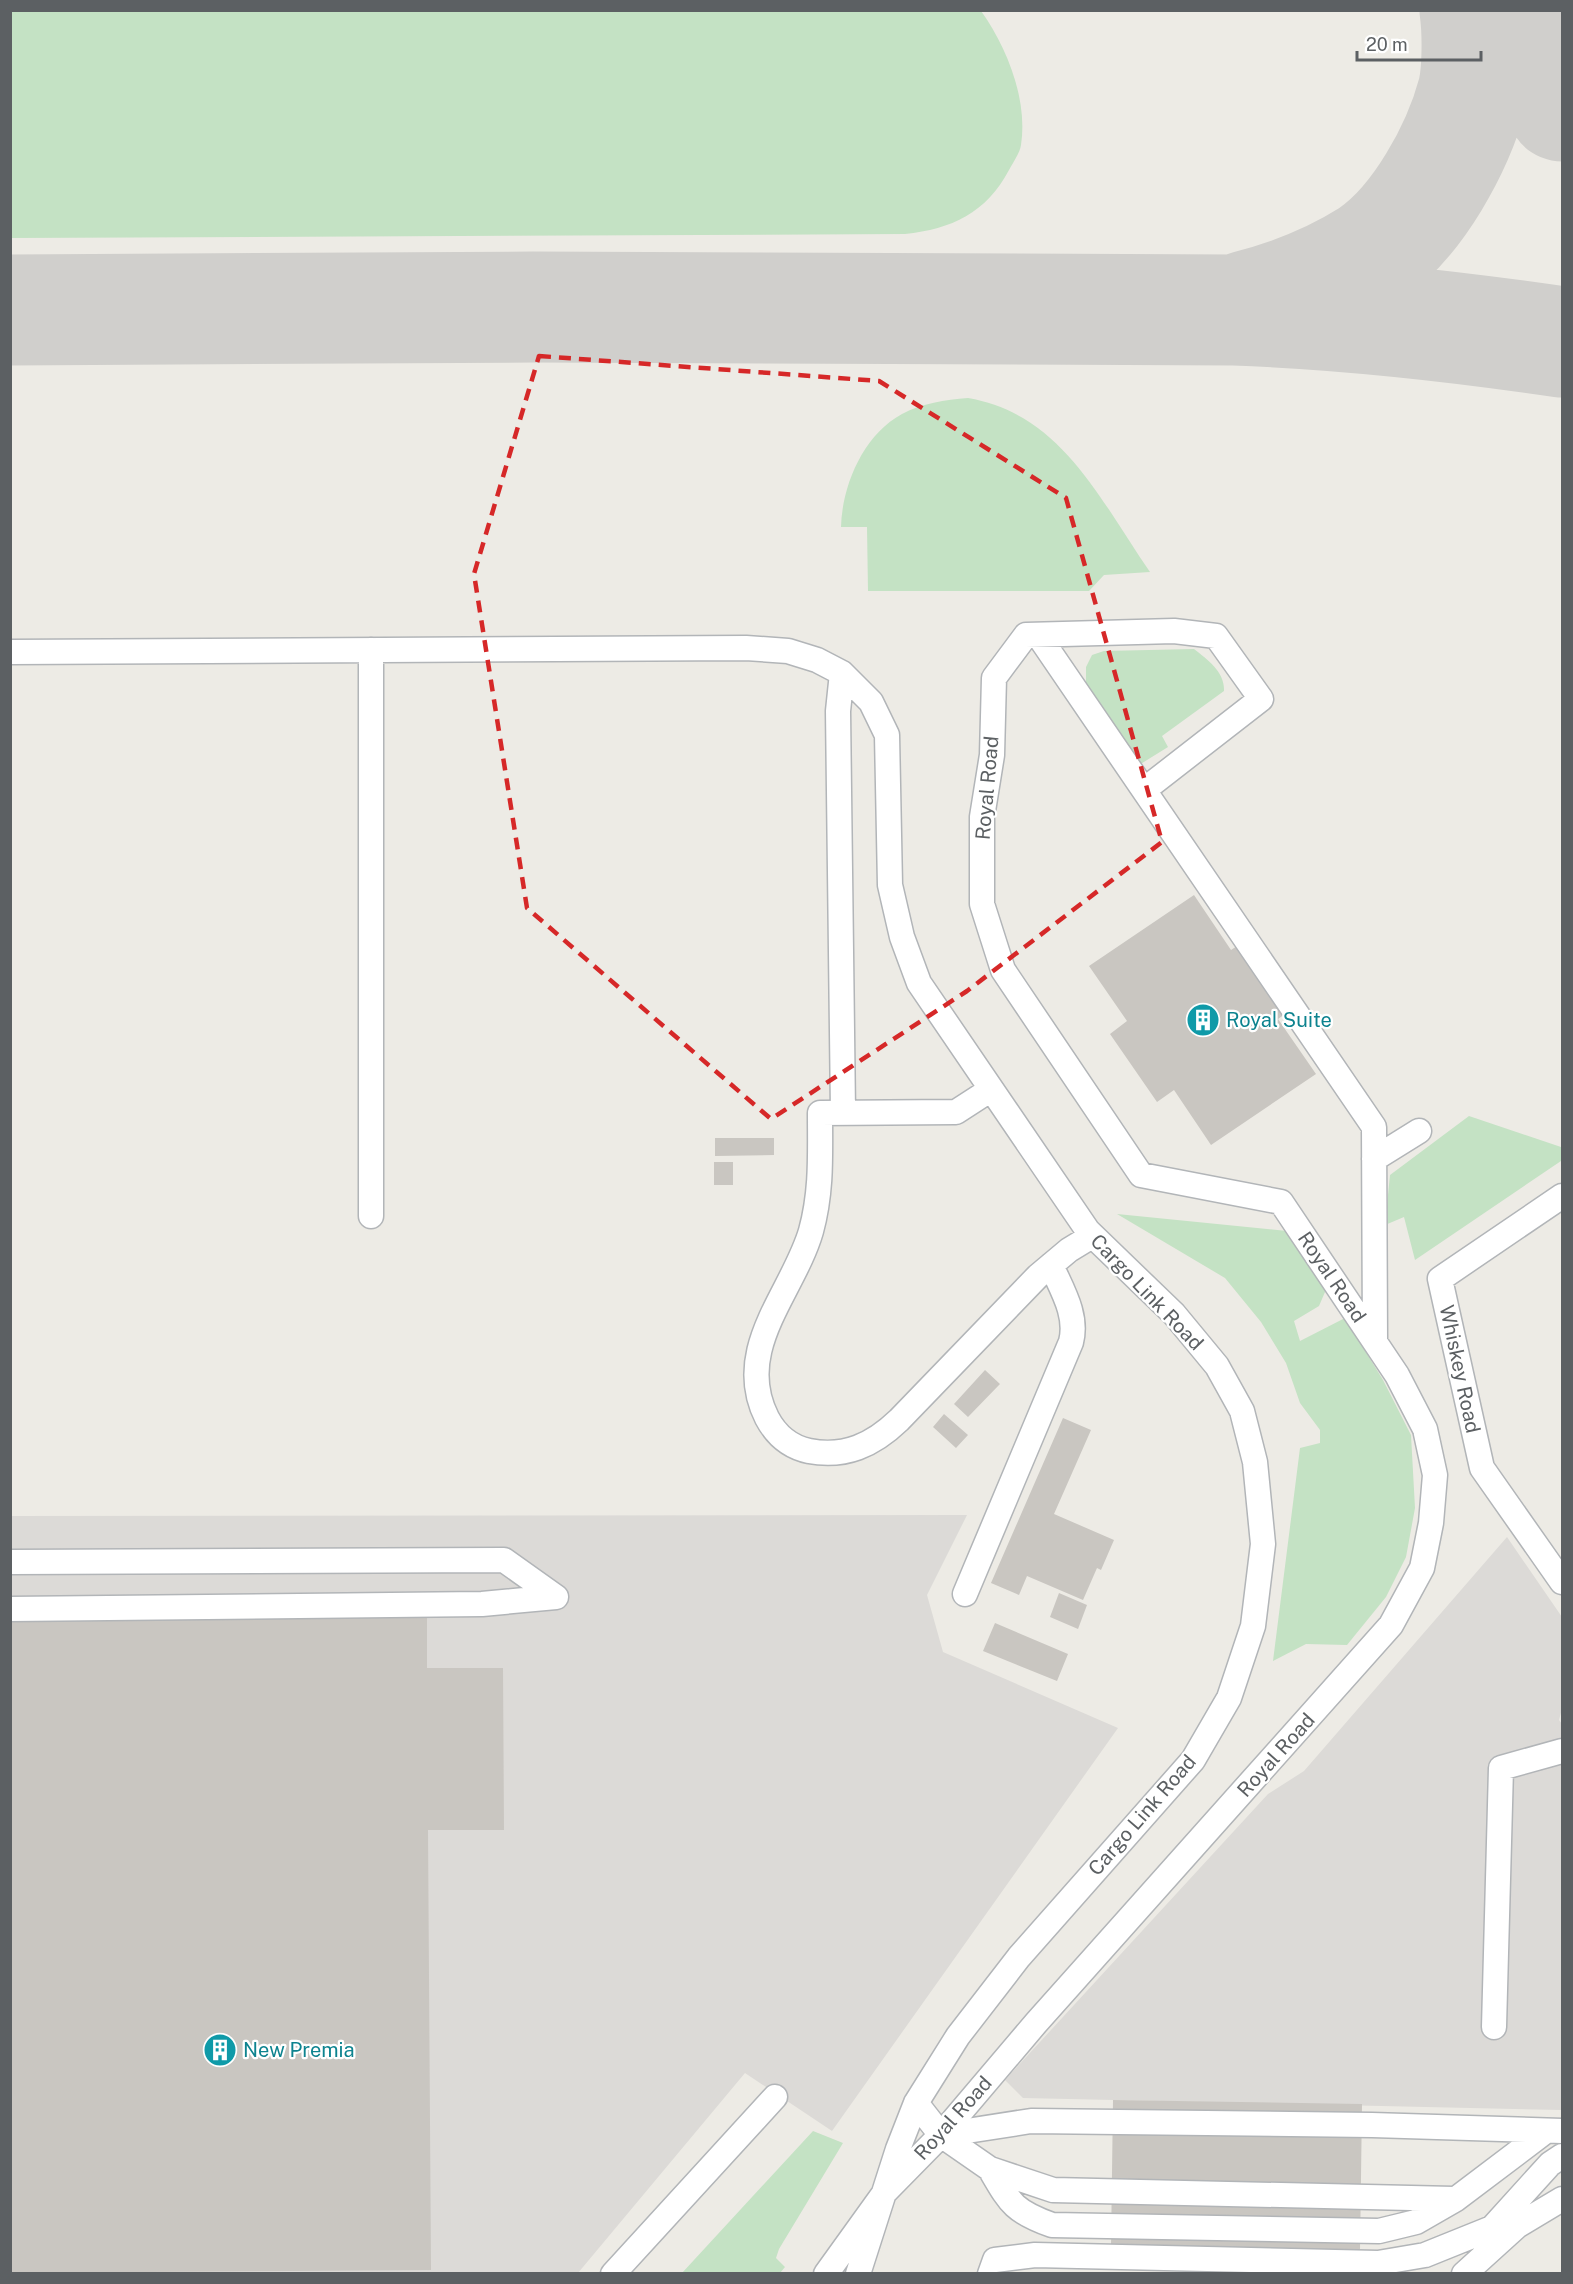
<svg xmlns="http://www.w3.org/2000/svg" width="1573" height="2284" viewBox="0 0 1573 2284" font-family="'Public Sans',sans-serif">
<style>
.industrial{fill:#dcdad7}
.green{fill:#c4e2c4}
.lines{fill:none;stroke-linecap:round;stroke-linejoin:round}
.taxiway{stroke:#d0cfcc;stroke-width:111}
.building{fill:#c9c6c1}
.service-casing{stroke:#b2b5b8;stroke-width:27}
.service{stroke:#fff;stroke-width:24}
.marked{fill:none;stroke:#d62828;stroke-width:4.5;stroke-dasharray:12 8;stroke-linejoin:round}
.labels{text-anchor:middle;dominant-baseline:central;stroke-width:4.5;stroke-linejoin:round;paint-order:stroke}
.street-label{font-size:20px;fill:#5c6063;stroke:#fff}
.culture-label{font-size:20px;fill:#0d838f;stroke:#fff;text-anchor:start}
</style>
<rect width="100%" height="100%" fill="#edebe5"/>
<path class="industrial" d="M967,1515L927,1595L943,1652L1118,1728L832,2131L745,2073L578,2273H11L10,1516Z
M1507,1537L1562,1617V1709L1559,1720L1562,1724V2110L1023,2098L1005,2080L1268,1794L1304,1771Z"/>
<path class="green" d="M10,11H981C1007,47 1028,100 1021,145C1020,153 1013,162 1009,170C986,213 952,229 905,234L11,238Z
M968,398C1062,414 1100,500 1150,572L1104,575L1089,591H868L867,527H841C842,486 863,435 902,414C922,403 945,400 968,398Z
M1194,649C1208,660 1225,672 1224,691L1162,736L1168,747L1139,765L1086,685V667L1092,655L1104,651Z
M1469,1116L1561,1147V1161L1415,1260L1404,1217L1385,1225L1390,1175Z
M1117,1214L1287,1231L1328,1285L1319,1306L1294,1321L1300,1341L1345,1318L1383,1380L1411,1435L1415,1508L1406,1557L1386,1597L1347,1645L1306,1644L1273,1661L1300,1448L1320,1443V1430L1300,1403L1286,1363L1261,1322L1225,1278Z
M813,2131L843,2143L779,2249L776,2258L785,2267L780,2273H682Z"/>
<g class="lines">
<path class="taxiway" d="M1497,10L1562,106
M1247,306C1290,295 1331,279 1369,255C1418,222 1458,148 1473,92C1478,71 1478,32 1475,10
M10,310L533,307L1235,310C1345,314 1453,326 1562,342"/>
</g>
<path class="building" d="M1194,895L1231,950L1249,938L1295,1007L1278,1019L1316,1074L1211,1145L1174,1090L1157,1102L1110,1034L1127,1021L1089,966Z
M715,1138H774V1155L715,1156Z
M714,1162H733V1185H714Z
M985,1370L1000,1384L968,1417L954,1404Z
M944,1414L968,1435L956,1448L933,1427Z
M1063,1418L1091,1430L1054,1514L1114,1540L1101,1570L1097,1568L1083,1600L1027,1576L1019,1595L991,1583Z
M1059,1593L1087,1605L1078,1629L1050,1617Z
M427,1617V1668H503L504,1830H428L431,2270L10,2273V1620Z
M995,1623L1068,1654L1057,1681L983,1651Z
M1113,2100L1362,2104L1360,2250L1111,2246Z"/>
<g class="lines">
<g class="service-casing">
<path id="service" d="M1038,635L1374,1127L1375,1341
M10,652L746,648L788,651L817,660L842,673L871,702L887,735L890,885L902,937L919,983L1088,1231L1174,1314L1217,1366L1242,1411L1255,1462L1263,1544L1253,1626L1229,1698L1193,1760L1019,1957L958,2036L916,2103L898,2149L858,2274
M842,673L838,711L843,1112
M990,1090L956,1112L820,1113C820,1154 822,1191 811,1231C793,1293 732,1349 767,1418C776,1435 790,1447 809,1451C845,1458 873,1445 899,1420L1038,1276L1069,1250L1092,1236
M1374,1159L1419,1131
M1562,1196L1440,1279L1482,1468L1562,1582
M371,1216V650
M10,1562L504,1560L556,1597
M965,1594L1071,1342C1078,1315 1062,1290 1051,1265
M10,1609L482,1604L556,1597
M1494,2027L1501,1768L1562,1751
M916,2103L941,2135L990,2169L1053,2190L1454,2199
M941,2135L1031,2121L1372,2125L1562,2131
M990,2169C1010,2203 1013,2211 1052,2225L1379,2231L1416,2222L1456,2199L1546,2131
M613,2274L775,2097
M826,2274L885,2192L941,2135L1036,2023L1391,1625L1422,1568L1431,1523L1435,1475L1425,1429L1397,1375L1281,1202L1141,1175L1003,970L982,904V817L992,755L994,678L1026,635L1174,631L1216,636L1261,699L1144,790
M990,2274L995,2260L1035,2255L1378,2263L1425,2255L1492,2228L1550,2164L1562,2156
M1464,2274L1517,2226L1562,2199"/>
</g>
<use href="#service" class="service"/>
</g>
<path class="marked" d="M539,356L879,381L1066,498L1162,842L967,991L771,1119L527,908L474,574Z"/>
<defs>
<g id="building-disc" transform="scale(1.725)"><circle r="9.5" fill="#0f9aa8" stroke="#fff"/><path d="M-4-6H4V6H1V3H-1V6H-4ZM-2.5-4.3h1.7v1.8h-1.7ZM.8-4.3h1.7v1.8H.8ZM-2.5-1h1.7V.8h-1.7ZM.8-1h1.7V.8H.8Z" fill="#fff"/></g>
</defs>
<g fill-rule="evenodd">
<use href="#building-disc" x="1203" y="1020"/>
<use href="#building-disc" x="220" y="2050"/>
</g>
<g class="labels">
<g class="street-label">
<text transform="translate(987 788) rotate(-85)">Royal Road</text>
<text transform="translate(1332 1277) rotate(56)">Royal Road</text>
<text transform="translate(1147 1292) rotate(46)">Cargo Link Road</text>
<text transform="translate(1460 1369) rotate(78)">Whiskey Road</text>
<text transform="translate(1276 1755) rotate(-48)">Royal Road</text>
<text transform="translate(1142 1815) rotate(-49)">Cargo Link Road</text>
<text transform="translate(953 2118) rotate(-48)">Royal Road</text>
</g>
<g class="culture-label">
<text x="1226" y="1020">Royal Suite</text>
<text x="243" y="2050">New Premia</text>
</g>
</g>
<rect width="1573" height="2284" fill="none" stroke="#5c6063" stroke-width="24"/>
<path d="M1357 51v9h124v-9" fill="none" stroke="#5c6063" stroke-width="3"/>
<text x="1366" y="51" font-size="18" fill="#5c6063" stroke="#ffffff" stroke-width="4.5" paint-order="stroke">20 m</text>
</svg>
